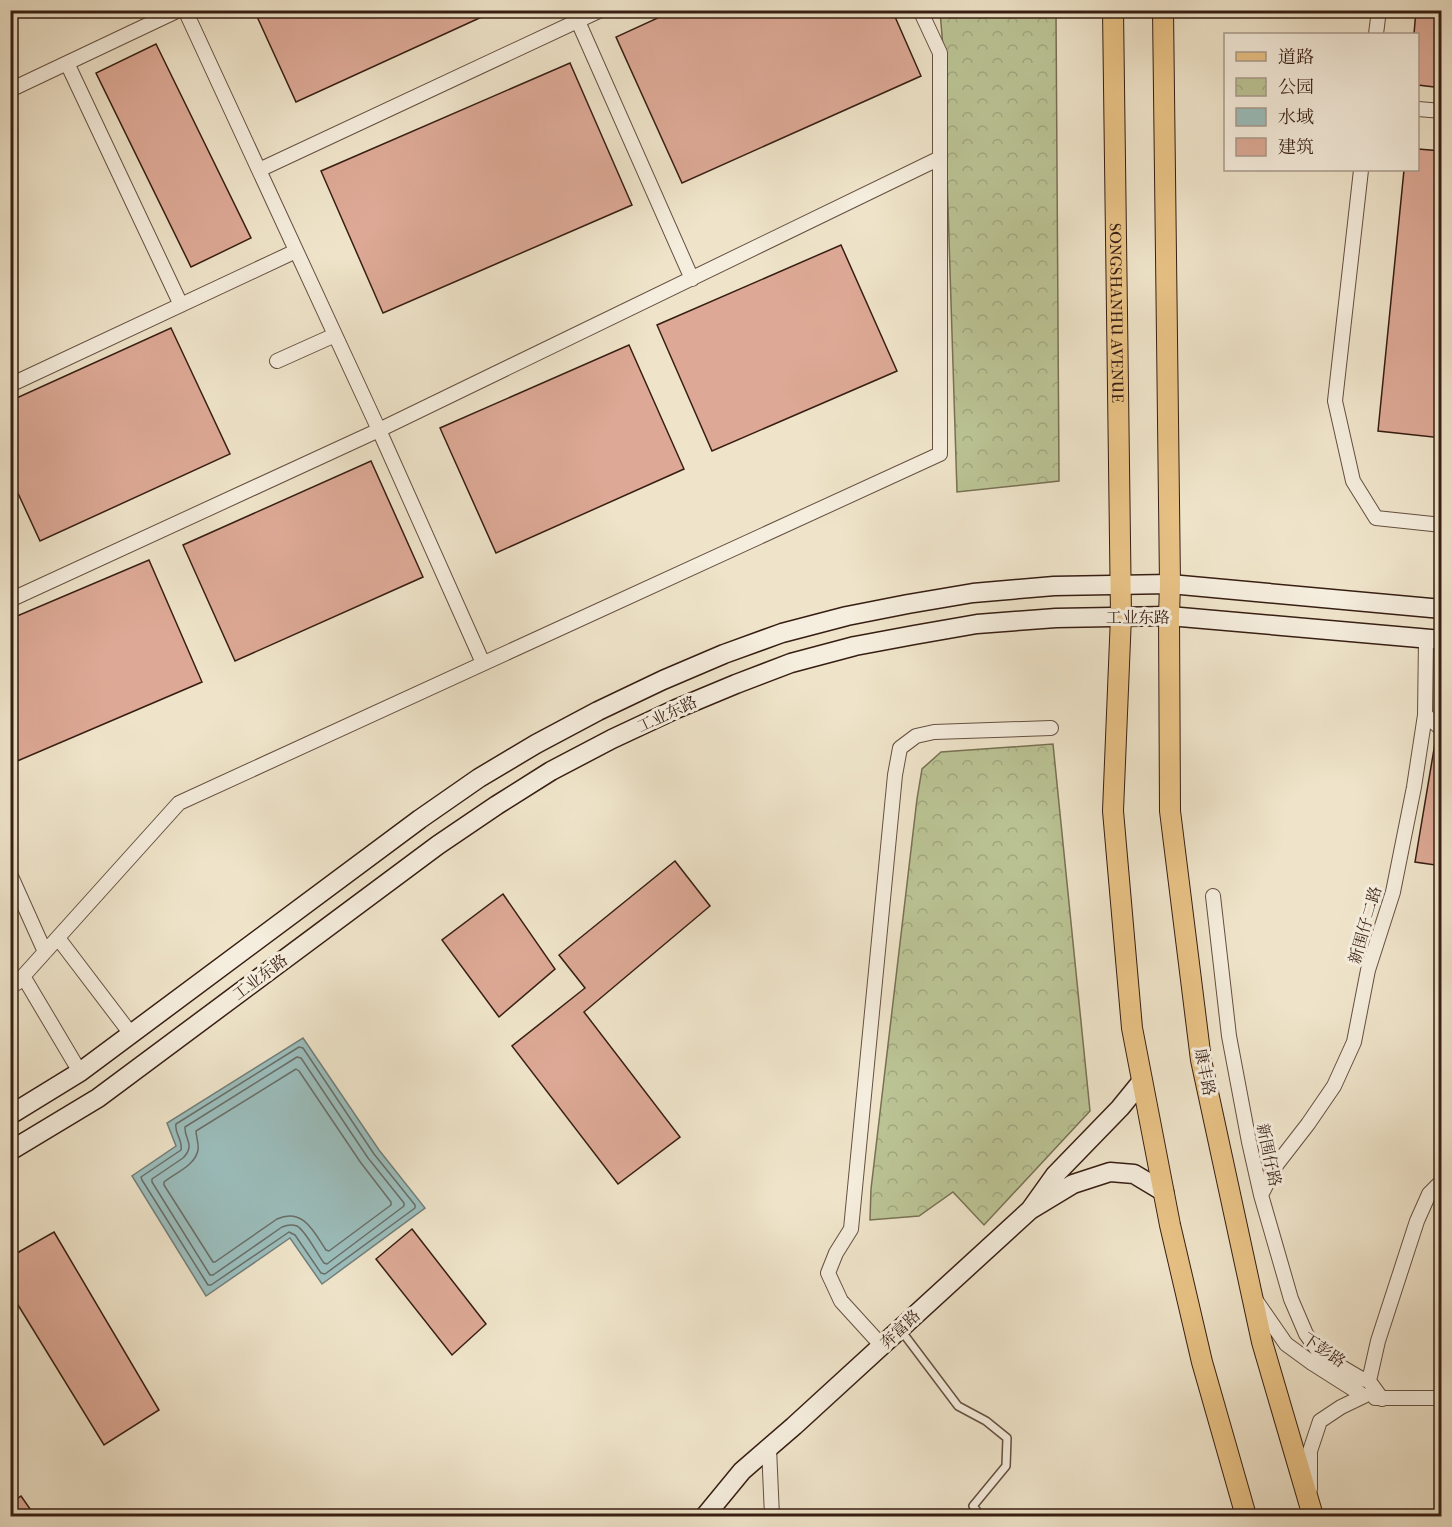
<svg xmlns="http://www.w3.org/2000/svg" width="1452" height="1527" viewBox="0 0 1452 1527" font-family="'IM FELL French Canon','Noto Serif SC',serif">
<style>
.park{fill:url(#park-crowns);stroke:#797154;stroke-width:1.5}
.water{fill:#9bbebd;stroke:#737e79;stroke-width:1.5}
.lines{fill:none;stroke-linecap:round;stroke-linejoin:round}
.shore{stroke:#696e68;stroke-width:1.5}
.building{fill:#dda996;stroke:#371e13;stroke-width:1.5}
.lane-casing{stroke:#655041;stroke-width:10}
.street-casing{stroke:#655041;stroke-width:16}
.secondary-casing{stroke:#371e13;stroke-width:21}
.primary-casing{stroke:#371e13;stroke-width:22}
.lane{stroke:#f5eddd;stroke-width:7}
.street{stroke:#f5eddd;stroke-width:14}
.secondary{stroke:#f5eddd;stroke-width:18}
.primary{stroke:#e8c285;stroke-width:20}
.labels{text-anchor:middle;dominant-baseline:central;stroke-width:6;stroke-linejoin:round;paint-order:stroke}
.street-label{font-size:16px;fill:#371e13;stroke:#f5eddd}
</style>
<defs>
<pattern id="park-crowns" width="20" height="18" patternUnits="userSpaceOnUse" patternTransform="scale(1.5)"><rect width="20" height="18" fill="#bbc495"/><path d="M2 6a3 3 0 1 1 6 0M12 15a3 3 0 1 1 6 0" fill="none" stroke="#a1a880"/></pattern>
</defs>
<rect width="100%" height="100%" fill="#efe4ca"/>
<filter id="stains"><feTurbulence type="fractalNoise" baseFrequency=".00333" numOctaves="4"/><feColorMatrix values="0 0 0 0 .2 0 0 0 0 .09 0 0 0 0 .02 0 0 0 .5 -.17"/></filter>
<radialGradient id="worn" r=".72"><stop offset=".6" stop-color="#630" stop-opacity="0"/><stop offset="1" stop-color="#630" stop-opacity=".3"/></radialGradient>
<path class="park" d="M940,11H1056L1059,481L957,492L943,48Z
M1053,744L1090,1111L984,1225L953,1192L919,1216L870,1220L871,1189L917,799L922,769L941,752Z"/>
<path class="water" d="M303,1038L379,1150L425,1208L322,1284L290,1238L206,1296L132,1176L176,1146L167,1123Z"/>
<g class="lines">
<path class="shore" d="M299,1047L303,1048L374,1154L415,1205V1208L325,1274L321,1273L295,1235L289,1232L211,1285H208L142,1180L141,1177L181,1150C183,1140 174,1133 176,1124Z
M297,1057L301,1058L368,1158L404,1203V1206L327,1264L324,1263C317,1254 306,1231 297,1226C291,1224 287,1225 282,1227L213,1275H210L152,1182V1179L183,1158C196,1145 184,1139 185,1127Z
M296,1069L299,1071L361,1163L391,1202V1205L329,1251L326,1250C314,1232 303,1207 277,1219L215,1262H213L164,1185V1182C175,1173 195,1166 198,1150C199,1143 196,1137 196,1131Z"/>
</g>
<path class="building" d="M254,10H497L296,102Z
M675,10H892L921,76L682,183L616,37Z
M1416,10H1442V88L1418,85V34H1414Z
M156,44L251,238L191,267L96,73Z
M570,63L632,205L383,313L321,171Z
M1418,149L1442,151V438L1378,431L1404,170H1418Z
M841,245L897,371L712,451L657,325Z
M171,328L230,454L40,541L10,476V401Z
M629,345L684,469L496,553L440,428Z
M371,461L423,577L235,661L183,545Z
M149,560L202,682L15,762L10,751V619Z
M1435,743H1442V866L1415,862Z
M675,861L710,906L584,1012L680,1137L618,1184L512,1046L585,988L559,955Z
M503,894L555,969L499,1017L442,940Z
M412,1229L486,1324L452,1355L376,1259Z
M54,1232L159,1410L104,1445L10,1292V1257Z
M21,1496L35,1516H10V1504Z"/>
<g class="lines">
<g class="lane-casing">
<path id="lane" d="M900,1329L958,1406L986,1421L1007,1438L1006,1466L973,1506L981,1516"/>
</g>
<g class="street-casing">
<path id="street" d="M573,10L692,279
M1376,34L1379,10
M67,63L181,305
M10,90L179,10
M1418,109L1442,111
M259,170L601,10
M1361,170L1335,401L1353,481L1376,518L1442,525
M277,361L335,335
M10,385L296,251
M10,600L379,430L185,10
M483,663L379,430L940,158
M1425,715L1442,729
M10,874L45,952
M1213,896L1229,1036L1249,1142L1261,1195L1291,1299L1306,1334L1321,1355L1360,1378L1369,1381
M58,938L131,1034
M23,976L80,1072
M10,986L17,983L179,803L940,454V53L920,10
M1261,1195L1277,1164L1308,1124L1334,1086L1354,1042L1368,970L1393,892L1414,787L1425,715L1426,639
M1257,1302L1286,1344L1312,1363L1364,1396L1341,1407L1320,1421L1310,1451V1489
M882,1346L841,1301L828,1273L836,1253L851,1229L895,775L900,748L916,736L934,732L1051,728
M1375,1398H1442
M1382,1399L1369,1381L1378,1341L1417,1221L1429,1194L1442,1181
M769,1448L772,1516"/>
</g>
<g class="secondary-casing">
<path id="secondary" d="M1142,1081L1120,1108L1055,1175L1030,1210L1073,1184L1110,1172L1134,1174L1164,1192
M10,1115L80,1072L420,819L479,778L536,744L598,711L663,680L724,654L782,633L847,616L908,604L973,593L1054,586L1170,584L1442,609
M10,1151L98,1098L438,845L497,805L551,771L612,739L676,709L736,684L791,663L855,646L914,635L977,624L1056,618L1169,616L1442,640
M705,1516L742,1471L794,1426L1030,1210"/>
</g>
<g class="primary-casing">
<g id="primary">
<path id="s1" d="M1113,10L1121,616L1113,811L1132,1028L1170,1225L1202,1362L1246,1516"/>
<path d="M1163,10L1170,584L1169,616L1170,811L1201,1060L1262,1342L1313,1516"/>
</g>
</g>
<use href="#lane" class="lane"/>
<use href="#street" class="street"/>
<use href="#secondary" class="secondary"/>
<use href="#primary" class="primary"/>
</g>
<g class="labels">
<g class="street-label">
<text stroke="none"><textPath href="#s1" startOffset="303">SONGSHANHU AVENUE</textPath></text>
<text x="1138" y="617">工业东路</text>
<text transform="translate(667 714) rotate(-25)">工业东路</text>
<text transform="translate(1365 925) rotate(-74)">新围仔二路</text>
<text transform="translate(260 977) rotate(-37)">工业东路</text>
<text transform="translate(1205 1072) rotate(79)">康丰路</text>
<text transform="translate(1269 1155) rotate(78)">新围仔路</text>
<text transform="translate(900 1329) rotate(-43)">奔富路</text>
<text transform="translate(1324 1350) rotate(34)">下彭路</text>
</g>
</g>
<rect width="1452" height="1527" fill="none" stroke="#efe4ca" stroke-width="36"/>
<rect x="12" y="12" width="1428" height="1503" fill="none" stroke="#371e13" stroke-width="3"/>
<rect x="18" y="18" width="1416" height="1491" fill="none" stroke="#371e13" stroke-width="1.5"/>
<rect x="1224" y="33" width="195" height="138" fill="#f5eddd" stroke="#a99a8c" stroke-width="1.5"/>
<rect x="1236" y="52" width="30" height="9" fill="#e8c285" stroke="#a99a8c" stroke-width="1.5"/>
<text x="1278" y="63" font-size="18" fill="#371e13">道路</text>
<rect x="1236" y="78" width="30" height="18" fill="url(#park-crowns)" stroke="#a99a8c" stroke-width="1.5"/>
<text x="1278" y="93" font-size="18" fill="#371e13">公园</text>
<rect x="1236" y="108" width="30" height="18" fill="#9bbebd" stroke="#a99a8c" stroke-width="1.5"/>
<text x="1278" y="123" font-size="18" fill="#371e13">水域</text>
<rect x="1236" y="138" width="30" height="18" fill="#dda996" stroke="#a99a8c" stroke-width="1.5"/>
<text x="1278" y="153" font-size="18" fill="#371e13">建筑</text>
<rect width="100%" height="100%" filter="url(#stains)"/>
<rect width="100%" height="100%" fill="url(#worn)"/>
</svg>
